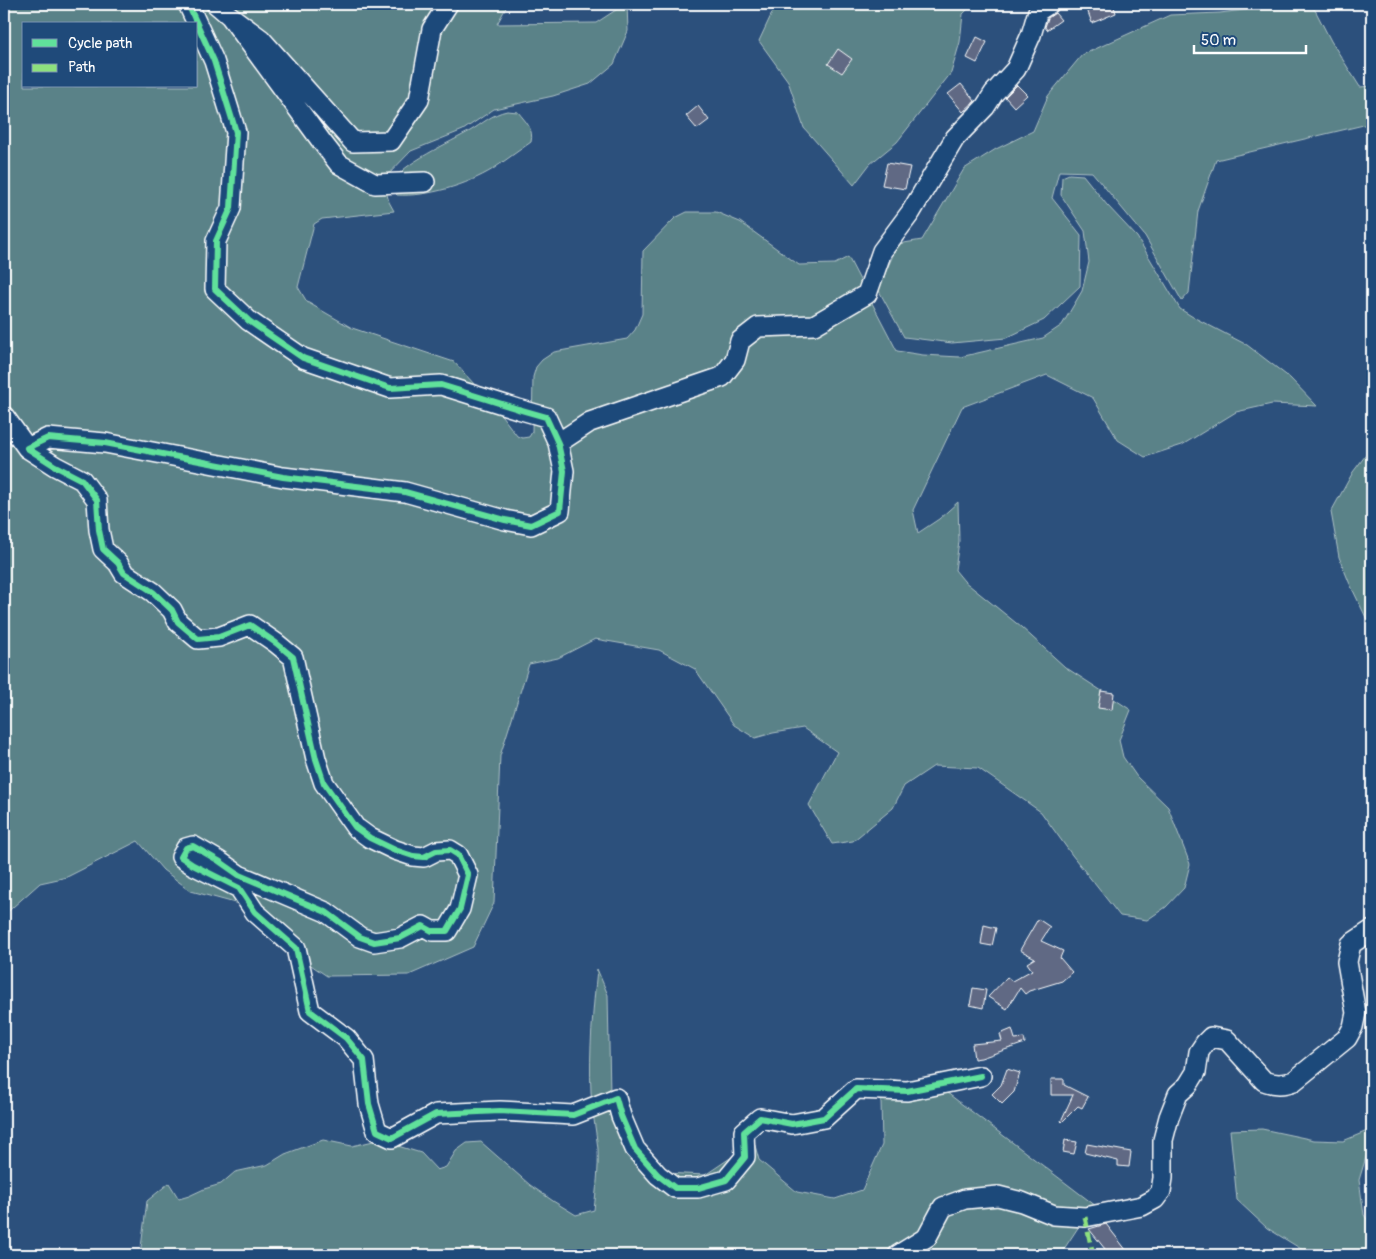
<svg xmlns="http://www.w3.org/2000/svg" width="1376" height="1259" viewBox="0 0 1376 1259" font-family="Pangolin,sans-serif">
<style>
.green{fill:#5a8288;stroke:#acc0c4;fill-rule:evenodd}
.building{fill:#616984;stroke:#fff}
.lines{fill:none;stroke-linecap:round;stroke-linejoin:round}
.minor-casing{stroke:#fff;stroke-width:22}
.minor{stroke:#1f4a7a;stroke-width:19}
.quiet{stroke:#8de07e;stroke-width:5;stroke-dasharray:10 5;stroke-linecap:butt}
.cycleway-casing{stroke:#1f4a7a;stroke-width:9}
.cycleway{stroke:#60e19b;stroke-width:6}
</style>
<rect width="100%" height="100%" fill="#2c507c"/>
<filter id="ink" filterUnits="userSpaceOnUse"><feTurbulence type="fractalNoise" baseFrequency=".02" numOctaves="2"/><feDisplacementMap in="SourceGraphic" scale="10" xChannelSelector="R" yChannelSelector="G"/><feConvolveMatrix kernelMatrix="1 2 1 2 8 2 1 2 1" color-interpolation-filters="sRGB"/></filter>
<g filter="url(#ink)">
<path class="green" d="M4,4H508L497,24L596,23L625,4H627L628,31L614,64L590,84L553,96L494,109L463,130L411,151L383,180L389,202L394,211L322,219L314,224L298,287L307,302L352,328L454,362L496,408L517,436L522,438L529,437L532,432L533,377L536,367L542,360L554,352L627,339L635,330L642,314L643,251L675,218L687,212H716L740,222L799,265L835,264L848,257L897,351L923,355L960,357L1043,338L1062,325L1082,291L1089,262L1085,231L1061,195L1062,177L1069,174L1083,175L1107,205L1137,237L1180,309L1193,317L1247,345L1290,378L1317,406L1272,404L1236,412L1182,445L1145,457L1118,440L1093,398L1047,375L962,407L913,510L918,533L939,519L958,502L959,541L955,570L964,581L1021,627L1065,667L1131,710L1119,740L1123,757L1137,777L1168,807L1190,864L1184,888L1166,907L1147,920L1120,916L1072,855L1041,812L978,768L934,766L904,786L893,808L853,841L832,844L809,805L837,752L803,728L773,733L755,738L734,725L695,669L659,650L595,639L558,658L529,664L500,756L494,903L473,947L409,975L327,976L277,942L246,906L191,891L163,870L138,841L67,877L40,883L4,915ZM24,24H196V86H24Z
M779,4H973L963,14L960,42L951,73L897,142L870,164L854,185L804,128L788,81L759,41L774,9Z
M1285,4H1307L1315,10L1331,41L1360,87L1372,86V123L1216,160L1198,211L1189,293L1182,301L1145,236L1092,172L1059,171L1052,198L1081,235L1080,286L1044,320L1006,338L952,343L904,337L878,289L898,244L922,240L964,169L996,149L1033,131L1048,96L1082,55L1170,15L1220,13L1267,7Z
M507,111L518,112C526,122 534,129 531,142C518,151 506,160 493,169C467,185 427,197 397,195L392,190C393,187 393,185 393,182C399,165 453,141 470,131C482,124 492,114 507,111Z
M1372,447V630L1349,582L1339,557L1331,512L1353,472Z
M597,969L608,995L610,1094L614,1117L664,1173L705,1175L754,1142L759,1160L797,1192L835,1199L862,1190L882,1145L881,1101L890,1079L942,1089L1096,1206L1085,1217L1060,1255H140L147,1201L169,1183L179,1199L189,1196L204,1189L221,1184L235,1172L267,1165L285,1154L323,1140L352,1146L378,1140L421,1153L437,1170L446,1167L456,1151L467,1143L481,1142L530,1185L553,1201L576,1215L594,1210C596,1190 599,1170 598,1149C596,1130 592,1111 591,1092C589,1051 593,1010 597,969Z
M1262,1129L1314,1140L1343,1141L1372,1129V1143L1370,1144L1359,1180L1364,1215L1372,1226V1255H1311L1267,1228L1237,1200L1230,1130Z"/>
<path class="building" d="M1085,4H1113L1116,13L1092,23Z
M1055,13L1061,20L1047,30L1045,27L1048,18Z
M977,37L987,42L977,63L967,58Z
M838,49L852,59L842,73L828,64Z
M961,84L975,101L963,112L948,94Z
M1017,85L1027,95L1014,107L1005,97Z
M698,106L709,120L697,129L686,116Z
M887,163L910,167L905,189L882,185Z
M1101,691L1114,693L1112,710L1098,708Z
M1038,919L1050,927L1041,941L1063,951L1060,958L1072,972L1062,981L1029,991L1025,994L1020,988L1007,1009L988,997L1007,977L1012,981L1032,970L1027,963L1035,958L1020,950Z
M984,925L996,928L992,946L981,944Z
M973,988L986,990L983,1008L970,1005Z
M1012,1029L1015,1039L1024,1038L1025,1043L981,1058L974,1059L972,1044L1002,1041L1000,1034Z
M1007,1069L1020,1073L1014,1092L1002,1104L992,1094L1001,1085Z
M1051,1079H1064V1085L1088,1097L1082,1108L1078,1106L1062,1122L1061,1121L1073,1095H1051Z
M1065,1140L1077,1142L1074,1154L1063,1152Z
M1087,1144L1131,1152L1129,1167L1118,1166V1161L1085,1153Z
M1106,1224L1130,1255H1100L1105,1249L1089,1229Z"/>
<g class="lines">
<g class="minor-casing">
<path id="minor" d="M188,4L214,61L236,132L231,208L216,241L215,289L249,321L303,358L390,388L441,385L518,409L546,417L558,443L564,471L560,511L531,525L505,520L405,492L283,477L105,443L48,438L27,448L55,466L82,480L97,500L99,530L103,549L118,563L124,573L153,592L172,610L178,622L198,639L219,637L250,625L276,643L293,657L316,759L324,783L355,827L370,838L395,850L413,856L424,857L436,851L450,850L458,855L468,875L460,909L447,931H432L423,926L400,938L374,942L360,937L326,912L239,875L219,861L193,846L186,848L181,857L193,865L239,888L255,912L296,948L310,1011L346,1038L364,1060L369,1104L377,1131L392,1138L436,1114L500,1111L573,1115L616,1098L621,1116L635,1149L658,1175L675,1188H698L726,1180L745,1157L744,1132L760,1118L792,1124L824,1118L856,1089L907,1091L981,1076
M216,4L230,16L322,142L339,164L375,184L425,182
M230,16L261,39L353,142L391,141L419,100L432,29L448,4
M4,416L27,448
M558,443L590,422L722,377L735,360L740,341L758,327L814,325L867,294L882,251L911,212L955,138L985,107L994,93L1016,69L1031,35L1038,11L1049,4
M898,1255L927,1237L943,1207L965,1199L998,1196L1022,1202L1054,1215L1085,1217L1142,1206L1155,1199L1161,1191L1163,1178V1140L1169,1117L1178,1094L1188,1085L1196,1072L1199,1052L1205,1043L1211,1037L1227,1040L1264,1081C1275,1085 1283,1085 1294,1081L1347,1038L1353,1027L1356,1013L1347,962L1351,944L1372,930"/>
</g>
<use href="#minor" class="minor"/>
<path class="quiet" d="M1085,1217L1093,1255"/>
<g class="cycleway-casing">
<path id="cycleway" d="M188,4L214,61L236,132L231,208L216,241L215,289L249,321L303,358L390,388L441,385L518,409L546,417L558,443L564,471L560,511L531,525L505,520L405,492L283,477L105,443L48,438L27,448L55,466L82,480L97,500L99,530L103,549L118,563L124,573L153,592L172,610L178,622L198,639L219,637L250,625L276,643L293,657L316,759L324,783L355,827L370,838L395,850L413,856L424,857L436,851L450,850L458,855L468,875L460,909L447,931H432L423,926L400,938L374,942L360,937L326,912L239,875L219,861L193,846L186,848L181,857L193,865L239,888L255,912L296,948L310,1011L346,1038L364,1060L369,1104L377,1131L392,1138L436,1114L500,1111L573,1115L616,1098L621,1116L635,1149L658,1175L675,1188H698L726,1180L745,1157L744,1132L760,1118L792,1124L824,1118L856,1089L907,1091L981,1076"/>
</g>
<use href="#cycleway" class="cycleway"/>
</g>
</g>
<rect width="1376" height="1259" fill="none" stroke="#1f4a7a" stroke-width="20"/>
<rect x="10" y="10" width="1356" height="1239" fill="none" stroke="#fff" stroke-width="2" filter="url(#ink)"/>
<rect x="22" y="22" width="175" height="65" fill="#1f4a7a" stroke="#7992af"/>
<rect x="32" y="39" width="25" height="8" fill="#60e19b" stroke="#7992af"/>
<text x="68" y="48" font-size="15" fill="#ffffff">Cycle path</text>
<rect x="32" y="64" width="25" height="8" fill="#8de07e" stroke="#7992af"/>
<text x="68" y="72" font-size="15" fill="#ffffff">Path</text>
<path d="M1194 45v8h112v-8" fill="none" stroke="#ffffff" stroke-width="2.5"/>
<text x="1201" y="45" font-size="15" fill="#ffffff" stroke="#1f4a7a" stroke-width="4" paint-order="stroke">50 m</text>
</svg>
